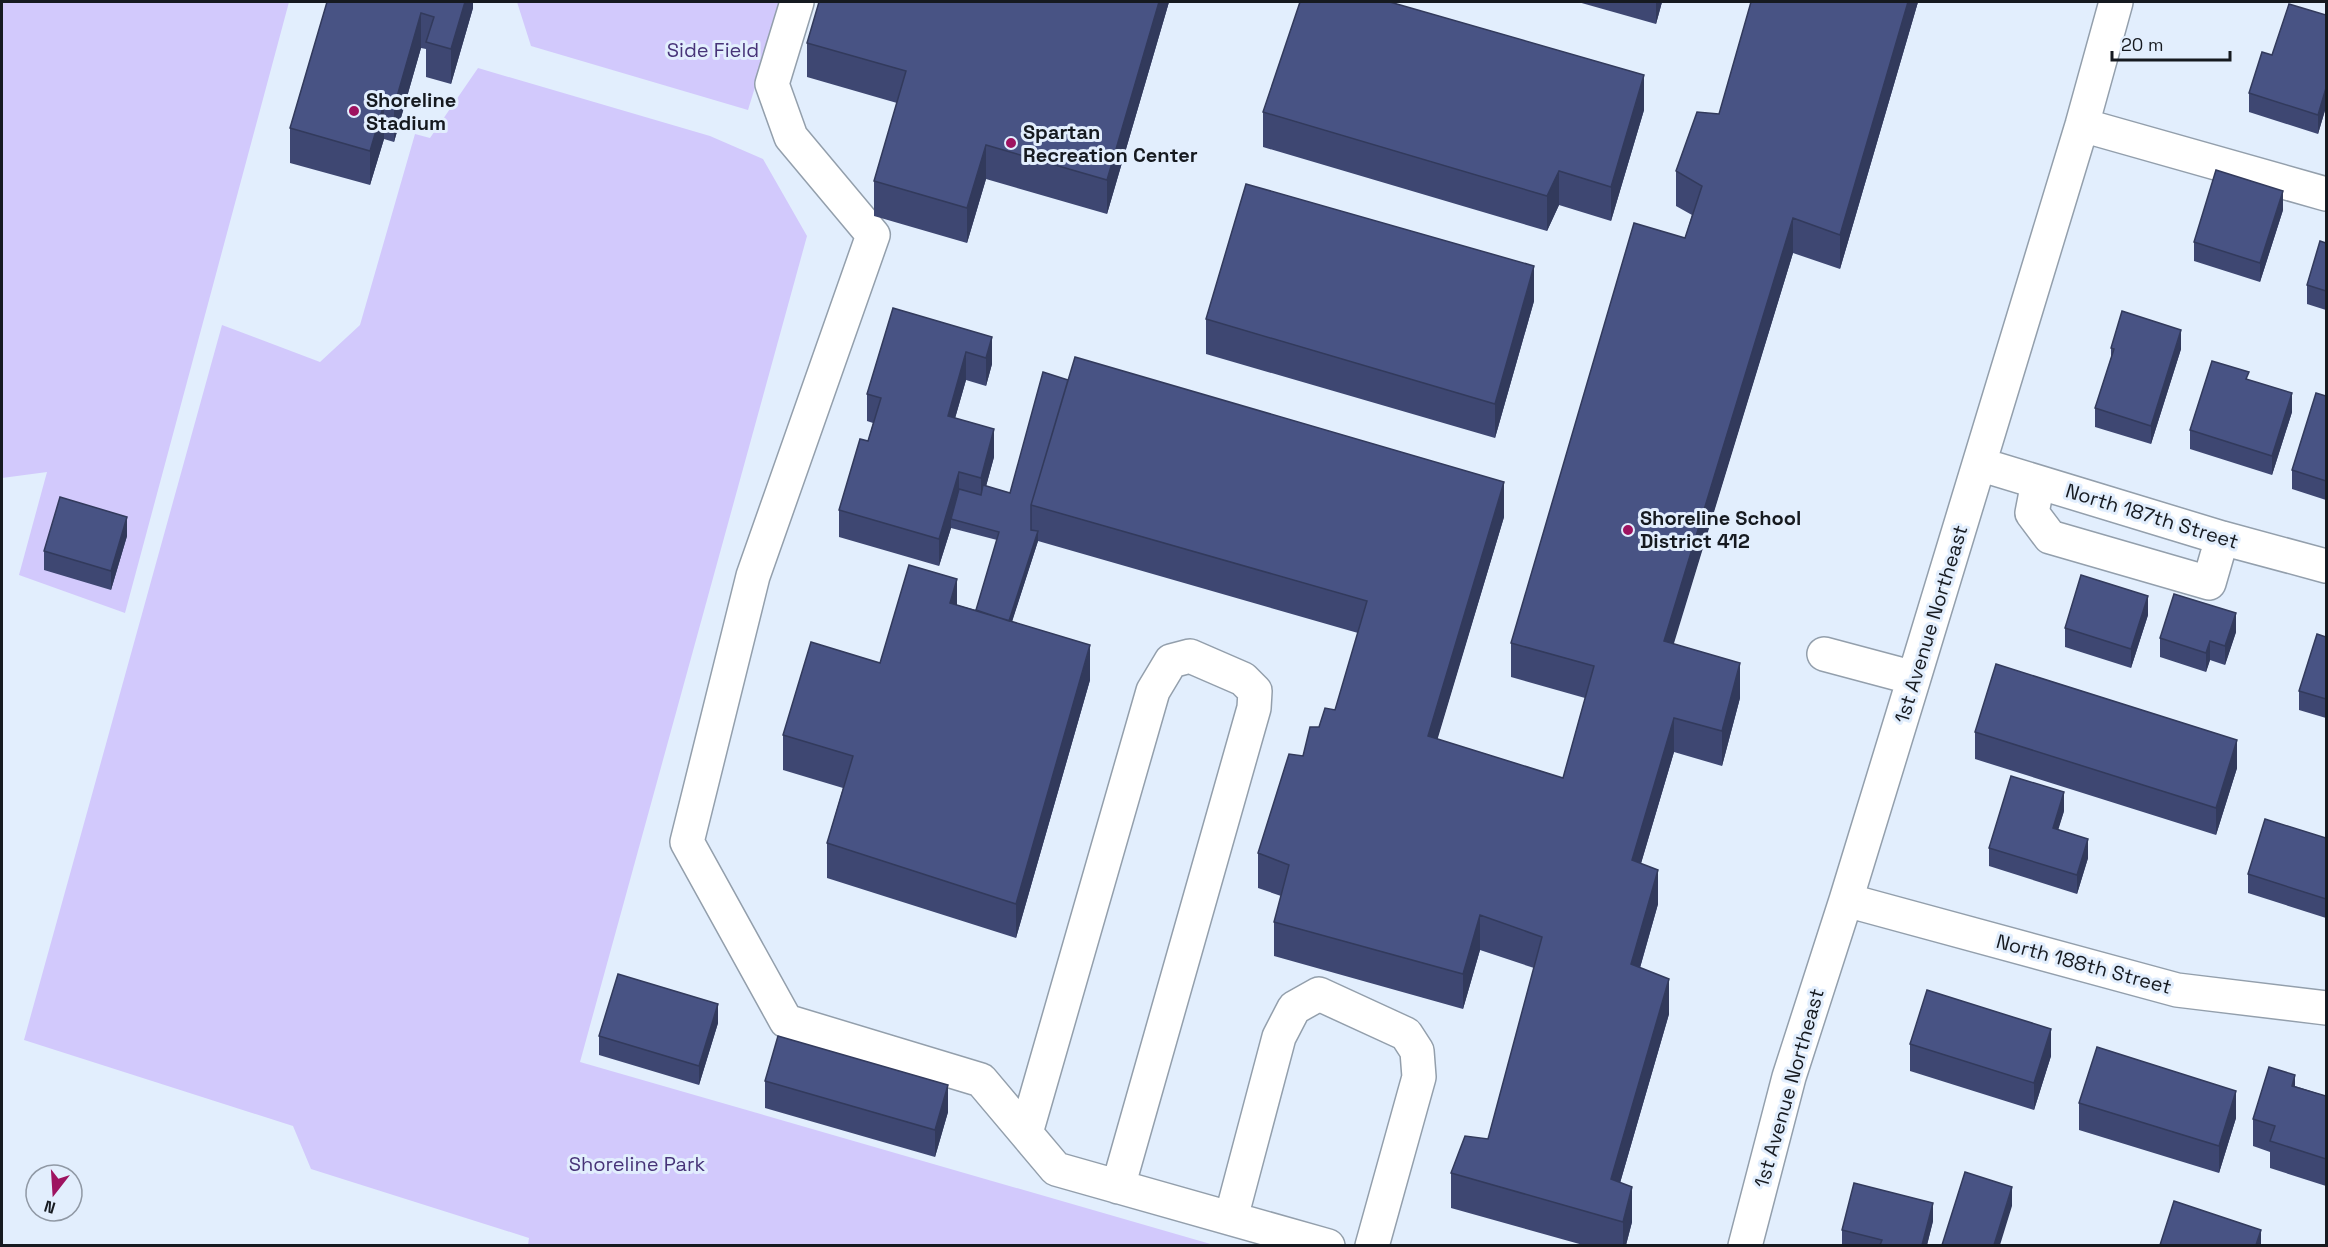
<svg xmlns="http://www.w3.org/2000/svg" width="2328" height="1247" viewBox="0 0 2328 1247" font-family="'Space Grotesk',sans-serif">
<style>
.green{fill:#d2c9fc}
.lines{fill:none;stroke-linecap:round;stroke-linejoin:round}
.minor-casing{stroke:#939fac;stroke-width:36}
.minor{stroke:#fff;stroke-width:33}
.wall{fill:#3e4772}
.shaded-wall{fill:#323a5c}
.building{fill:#485384;stroke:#323a5c;stroke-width:1.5}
.poi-dot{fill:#9e1360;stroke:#e2eefd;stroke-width:2}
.labels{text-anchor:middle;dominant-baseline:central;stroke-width:6;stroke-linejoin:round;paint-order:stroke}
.park-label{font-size:20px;fill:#473478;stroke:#e2eefd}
.poi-label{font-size:20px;font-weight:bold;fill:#161a20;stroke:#e2eefd;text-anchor:start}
.street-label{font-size:20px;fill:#161a20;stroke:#e2eefd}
</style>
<rect width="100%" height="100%" fill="#e2eefd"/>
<path class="green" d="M2,2H289L125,613L19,575L47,472L2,478Z
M517,2H781L748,110L531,46Z
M478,68L710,136L763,159L807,236L580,1062L1214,1245H528L529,1238L311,1169L293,1126L24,1040L222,325L320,362L360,325L415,134L430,138Z"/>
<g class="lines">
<g class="minor-casing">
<path id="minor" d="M797,2L772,84L791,137L873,235L753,576L687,842L786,1021L981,1080L1056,1169L1328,1246
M2082,125L2326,194
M1979,464L2222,538L2326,566
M2038,482L2032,513L2050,537L2209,583L2222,538
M1824,654L1914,678
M1846,900L2177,990L2326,1008
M1026,1133L1153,691L1171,661L1190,656L1243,679L1255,691L1254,708L1118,1187
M1231,1218L1279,1037L1294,1008L1319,994L1406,1034L1417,1051L1419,1077L1372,1246
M1745,1246L1789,1077L1846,900L1914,678L2082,125L2116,2"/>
</g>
<use href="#minor" class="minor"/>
</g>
<path class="wall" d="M327,2H473V8L451,84L426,77V49L421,48L394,142L384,139L370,185L290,163V128Z
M1169,2L1107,214L986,179L967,243L874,216V181L897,103L807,77V43Z
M1578,2H1662L1656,24Z
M1918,2L1840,269L1793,253L1673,644L1740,698L1722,766L1674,752L1641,863L1658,904L1640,968L1669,1014L1620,1183L1632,1222L1626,1245H1583L1451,1208V1173L1488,1139L1534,968L1480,950L1463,1009L1274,956V922L1281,896L1258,888V853L1303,756L1319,727L1335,710L1358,633L1038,541L1012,621L1090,680L1016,938L827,878V843L843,788L783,770V735L957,605L976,610L997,540L951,528L939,566L839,537V510L868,441L873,423L867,421V394L992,337V364L986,386L966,380L955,418L994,457L986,486L1010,493L1504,517L1437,739L1563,778L1585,698L1511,677V643L1685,238L1692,215L1676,206V171L1719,114Z
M2326,15V107L2318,134L2249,112V93L2272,55Z
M1644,110L1611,221L1559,205L1547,231L1263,147V112Z
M2283,210L2260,282L2194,261V242Z
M2326,243V310L2307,304V285Z
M1534,301L1495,438L1206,354V319Z
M2111,348L2181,349L2151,444L2095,427V408L2111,358Z
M2249,380L2292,412L2272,475L2190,449V430Z
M2326,396V500L2292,489V470Z
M127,536L111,590L44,570V551Z
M2148,615L2131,668L2065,647V628Z
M2236,632L2225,665L2210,660L2206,672L2160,657V638Z
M2326,637V718L2299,710V691Z
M1975,732L2237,768L2216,835L1975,759Z
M2064,811L2058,829L2088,858L2077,894L1989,866V848Z
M2326,838V918L2248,893V874Z
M718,1023L699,1085L599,1055V1036Z
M1910,1044L2051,1056L2034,1110L1910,1071Z
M765,1081L948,1112L935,1157L765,1108Z
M2295,1086L2326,1096V1186L2270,1168V1152L2253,1146V1119Z
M2079,1103L2236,1118L2219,1173L2079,1130Z
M1933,1221L1927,1245H1842V1230Z"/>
<path class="shaded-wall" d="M465,2H473V8L451,84V49Z
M1159,2H1169L1107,214V180Z
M1656,2H1662L1656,24Z
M1908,2H1918L1840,269V235Z
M421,13V48L394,142V107Z
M1644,75V110L1611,221V187Z
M2326,88V107L2318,134V115Z
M384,104V139L370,185V151Z
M986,145V179L967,243V208Z
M1559,171V205L1547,231V196Z
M2283,191V210L2260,282V263Z
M1793,218V253L1664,676V641Z
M1534,266V301L1495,438V404Z
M2181,330V349L2151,444V426Z
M992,337V364L986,386V358Z
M966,352V380L948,443V416Z
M2292,393V412L2272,475V456Z
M994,429V457L981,505V478Z
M959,472V499L951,519V528L939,566V539Z
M1504,482V517L1428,771V736Z
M127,517V536L111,590V571Z
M1038,531V541L1002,653V644Z
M957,579V614L950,603Z
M2148,596V615L2131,668V649Z
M2236,613V632L2225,665V646Z
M2210,641V660L2206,672V653Z
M1090,645V680L1016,938V904Z
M1740,663V698L1722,766V731Z
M1674,718V752L1632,894V860Z
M2237,740V768L2216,835V808Z
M2064,792V811L2053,847V828Z
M2088,839V858L2077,894V875Z
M1658,870V904L1631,999V964Z
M1480,915V950L1463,1009V974Z
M1669,979V1014L1611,1214V1179Z
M718,1004V1023L699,1085V1066Z
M2051,1029V1056L2034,1110V1083Z
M2295,1075V1103L2292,1086Z
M948,1085V1112L935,1157V1130Z
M2236,1091V1118L2219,1173V1146Z
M1632,1187V1222L1626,1245H1623V1222Z
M2012,1187V1206L2000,1245H1994Z
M1933,1203V1221L1927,1245H1922Z
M2261,1230V1245H2256Z"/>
<path class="building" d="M327,2H465L451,49L426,42L434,17L421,13L394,107L384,104L370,151L290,128Z
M819,2H1159L1107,180L986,145L967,208L874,181L906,71L807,43Z
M1300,2H1390L1644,75L1611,187L1559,171L1547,196L1263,112Z
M1751,2H1908L1840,235L1793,218L1664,641L1740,663L1722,731L1674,718L1632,860L1658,870L1631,964L1669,979L1611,1179L1632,1187L1623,1222L1451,1173L1465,1136L1488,1139L1542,937L1480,915L1463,974L1274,922L1289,865L1258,853L1289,754L1303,756L1310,727H1319L1325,708L1335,710L1367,601L1031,505L1075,357L1504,482L1428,736L1563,778L1594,666L1511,643L1634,223L1685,238L1702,186L1676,171L1697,112L1719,114Z
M2289,4L2326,15V88L2318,115L2249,93L2262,52L2272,55Z
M2216,170L2283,191L2260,263L2194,242Z
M1246,184L1534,266L1495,404L1206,319Z
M2320,241L2326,243V291L2307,285Z
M893,308L992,337L986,358L966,352L948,416L994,429L981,478L959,472L939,539L839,510L860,439L868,441L881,398L867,394Z
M2122,311L2181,330L2151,426L2095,408L2114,349L2111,348Z
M2212,361L2249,372L2246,379L2292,393L2272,456L2190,430Z
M1043,372L1068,380L1031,505V530L1038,531L1009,621L976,610L999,532L951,519L959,489L981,495L983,485L1010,493Z
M2316,393L2326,396V481L2292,470Z
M60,497L127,517L111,571L44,551Z
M909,565L957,579L950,603L1090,645L1016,904L827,843L853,756L783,735L811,642L880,663Z
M2081,575L2148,596L2131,649L2065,628Z
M2174,594L2236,613L2225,646L2210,641L2206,653L2160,638Z
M2317,634L2326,637V699L2299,691Z
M1996,664L2237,740L2216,808L1975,732Z
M2011,776L2064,792L2053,828L2088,839L2077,875L1989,848Z
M2265,819L2326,838V899L2248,874Z
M618,974L718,1004L699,1066L599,1036Z
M1927,990L2051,1029L2034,1083L1910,1044Z
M778,1036L948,1085L935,1130L765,1081Z
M2097,1047L2236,1091L2219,1146L2079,1103Z
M2269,1067L2295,1075L2292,1086L2326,1096V1159L2270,1141L2275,1126L2253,1119Z
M1965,1172L2012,1187L1994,1245H1942Z
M1854,1183L1933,1203L1922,1245H1880L1882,1240L1842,1230Z
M2174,1201L2261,1230L2256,1245H2160Z"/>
<g class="poi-dot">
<circle cx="354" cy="111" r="6"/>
<circle cx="1011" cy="143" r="6"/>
<circle cx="1628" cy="530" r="6"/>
</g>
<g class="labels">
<g class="park-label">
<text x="713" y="50">Side Field</text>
<text x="637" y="1164">Shoreline Park</text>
</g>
<g class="poi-label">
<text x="366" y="100">Shoreline<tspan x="366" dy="23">Stadium</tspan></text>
<text x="1023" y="132">Spartan<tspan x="1023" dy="23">Recreation Center</tspan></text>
<text x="1640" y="518">Shoreline School<tspan x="1640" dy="23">District 412</tspan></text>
</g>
<g class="street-label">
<text transform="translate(2152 516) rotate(17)">North 187th Street</text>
<text transform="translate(1931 624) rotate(-73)">1st Avenue Northeast</text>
<text transform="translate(2084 964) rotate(15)">North 188th Street</text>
<text transform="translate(1789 1088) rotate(-74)">1st Avenue Northeast</text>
</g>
</g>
<rect width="2328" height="1247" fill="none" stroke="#161a20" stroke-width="6"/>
<g transform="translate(54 1193) rotate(197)"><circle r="28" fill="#e2eefd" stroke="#9099a5" stroke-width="1.5"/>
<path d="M0-4.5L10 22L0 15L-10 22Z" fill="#9e1360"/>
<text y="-9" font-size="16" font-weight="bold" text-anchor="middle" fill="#161a20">N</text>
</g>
<path d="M2112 51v9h118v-9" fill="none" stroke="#161a20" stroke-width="3"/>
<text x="2121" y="51" font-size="18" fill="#161a20" stroke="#e2eefd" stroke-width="4.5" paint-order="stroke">20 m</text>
</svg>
